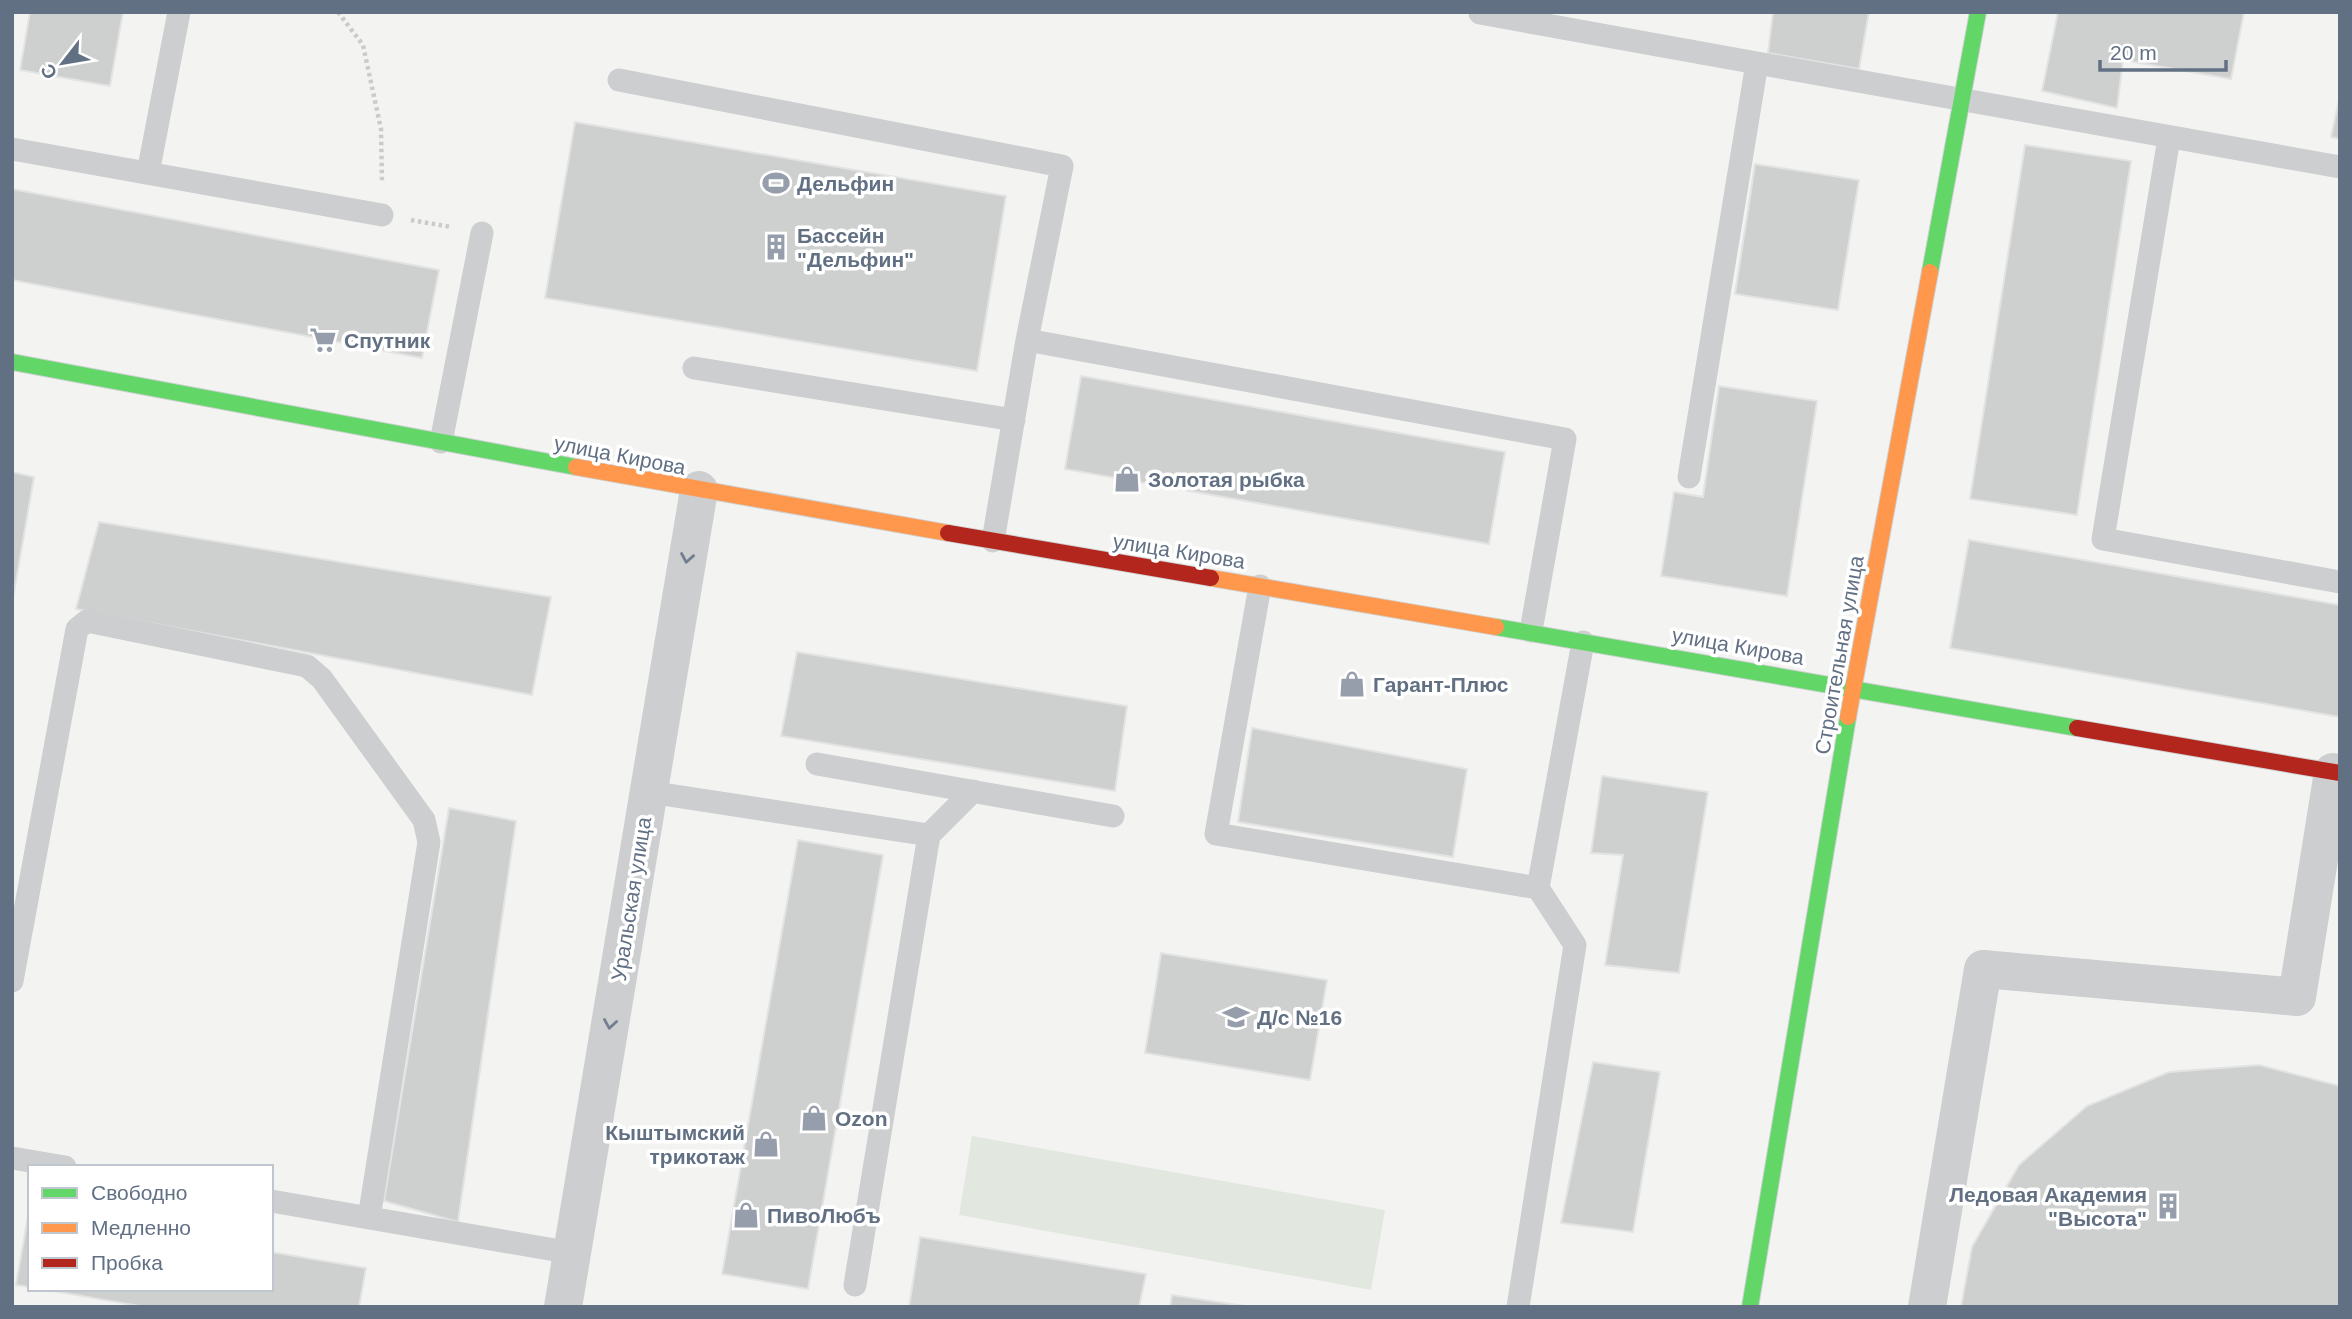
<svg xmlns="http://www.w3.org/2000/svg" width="2352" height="1319" viewBox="0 0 2352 1319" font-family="Helvetica,sans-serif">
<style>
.green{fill:#e2e7e0}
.building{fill:#ced0d0;stroke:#e2e3e2;stroke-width:2}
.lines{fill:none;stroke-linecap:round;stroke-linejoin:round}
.fast-casing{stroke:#ced1d2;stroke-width:18}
.slow-casing{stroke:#ced1d2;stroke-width:18}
.jam-casing{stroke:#ced1d2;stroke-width:18}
.path{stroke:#cbcbcc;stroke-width:4.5;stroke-dasharray:3.5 3.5;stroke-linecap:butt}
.lane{stroke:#cdcecf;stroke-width:23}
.street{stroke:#cdcecf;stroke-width:38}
.fast{stroke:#63d668;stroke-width:16}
.slow{stroke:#ff974d;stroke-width:16}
.jam{stroke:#b3261e;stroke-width:16}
.oneway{stroke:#727e8f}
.labels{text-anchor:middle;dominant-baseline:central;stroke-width:7;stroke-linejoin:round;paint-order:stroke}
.poi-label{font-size:21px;font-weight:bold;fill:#627084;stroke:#fff;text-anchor:start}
.street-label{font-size:21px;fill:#627084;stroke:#fff}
</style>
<rect width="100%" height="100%" fill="#f3f4f2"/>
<path class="green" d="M972,1136L1385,1210L1371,1290L959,1215Z"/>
<path class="building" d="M30,12H123L110,86L20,70Z
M1773,12H1869L1859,69L1768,53Z
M2058,12H2244L2231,79L2123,60L2117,108L2042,91Z
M2340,95V139L2331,137Z
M575,122L1006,196L977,371L545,298Z
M2025,145L2131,161L2077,515L1970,499Z
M1755,164L1859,180L1838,310L1735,294Z
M12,189L439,270L422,358L12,280Z
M1081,376L1505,452L1489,544L1065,469Z
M1719,386L1817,401L1787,596L1661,576L1674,492L1703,497Z
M12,472L34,477L12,604Z
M99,522L551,597L532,695L76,609Z
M1969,540L2340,605V717L1950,648Z
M797,652L1127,706L1115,791L781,736Z
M1252,728L1467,769L1453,857L1238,822Z
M1602,776L1708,792L1679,973L1605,965L1623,855L1591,853Z
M449,808L516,821L458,1222L384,1201Z
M798,840L883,855L808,1289L722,1274Z
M1161,953L1327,980L1310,1080L1145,1053Z
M1593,1062L1660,1072L1633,1232L1561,1223Z
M2259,1065L2340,1086V1307H1961L1972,1247L2019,1165L2087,1106L2169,1072Z
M29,1210L30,1211V1287L16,1285Z
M920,1237L1146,1274L1139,1307H909Z
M271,1252L366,1268L359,1307H145L42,1289H271Z
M1172,1295L1251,1307H1170Z"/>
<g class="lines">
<g class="fast-casing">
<path id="fast" d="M1930,272L1978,12
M12,362L576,467
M1496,627L2077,728
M1750,1307L1848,717"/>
</g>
<g class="slow-casing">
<path id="slow" d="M576,467L948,533
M1211,578L1496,627
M1848,717L1930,272"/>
</g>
<g class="jam-casing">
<path id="jam" d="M948,533L1211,578
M2077,728L2340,773"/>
</g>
<path class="path" d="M338,12L363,45L381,129L382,183
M411,220L451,227"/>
<path class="lane" d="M1480,13L1757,63L1689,477
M1757,63L2340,167
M619,80L1062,166L1027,340L993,541
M2169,138L2103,539L2340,582
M12,149L382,215
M148,173L179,12
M1027,340L1565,439L1531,631
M694,368L1014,420
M441,442L482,233
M1260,586L1216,834L1538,888L1575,945L1518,1307
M817,764L1113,816
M649,792L929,835L855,1285
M929,835L973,791
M1538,888L1583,642
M12,981L77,629L87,621L307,666L322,679L424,820L429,842L369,1218
M12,1158L65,1167
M271,1201L572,1253"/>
<path class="street" d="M563,1307L699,490
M1927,1307L1983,969L2297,997L2333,772"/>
<use href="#fast" class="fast"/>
<use href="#slow" class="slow"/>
<use href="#jam" class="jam"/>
</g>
<defs><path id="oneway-chevron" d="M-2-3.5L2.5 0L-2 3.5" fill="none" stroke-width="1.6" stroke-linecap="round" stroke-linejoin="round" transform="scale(1.75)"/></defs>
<g class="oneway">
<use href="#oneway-chevron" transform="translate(687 558) rotate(100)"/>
<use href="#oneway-chevron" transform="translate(610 1024) rotate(99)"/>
</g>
<defs>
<g id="stadium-bare" transform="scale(2.1)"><path d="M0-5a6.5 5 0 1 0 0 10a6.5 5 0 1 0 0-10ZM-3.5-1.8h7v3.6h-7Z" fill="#959eaa" stroke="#fff" stroke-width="2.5" paint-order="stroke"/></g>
<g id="building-bare" transform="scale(2.1)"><path d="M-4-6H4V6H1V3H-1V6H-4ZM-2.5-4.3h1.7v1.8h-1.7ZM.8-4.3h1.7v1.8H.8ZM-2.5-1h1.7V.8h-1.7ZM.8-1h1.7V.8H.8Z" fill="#959eaa" stroke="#fff" stroke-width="2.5" paint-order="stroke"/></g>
<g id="supermarket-bare" transform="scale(2.1)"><path d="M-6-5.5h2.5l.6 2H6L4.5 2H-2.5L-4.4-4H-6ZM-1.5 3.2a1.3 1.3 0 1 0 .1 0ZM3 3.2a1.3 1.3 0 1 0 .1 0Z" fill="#959eaa" stroke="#fff" stroke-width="2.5" paint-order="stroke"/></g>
<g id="shop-bare" transform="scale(2.1)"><path d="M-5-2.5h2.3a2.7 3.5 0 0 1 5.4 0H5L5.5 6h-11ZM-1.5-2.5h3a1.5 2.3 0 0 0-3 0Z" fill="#959eaa" stroke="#fff" stroke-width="2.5" paint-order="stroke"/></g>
<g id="school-bare" transform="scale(2.1)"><path d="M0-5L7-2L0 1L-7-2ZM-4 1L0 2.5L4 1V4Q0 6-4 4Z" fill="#959eaa" stroke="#fff" stroke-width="2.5" paint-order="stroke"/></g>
</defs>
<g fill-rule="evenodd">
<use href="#stadium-bare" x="776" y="183"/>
<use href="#building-bare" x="776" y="247"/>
<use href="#supermarket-bare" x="323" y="340"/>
<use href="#shop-bare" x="1127" y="479"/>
<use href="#shop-bare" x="1352" y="684"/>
<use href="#school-bare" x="1236" y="1017"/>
<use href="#shop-bare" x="814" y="1118"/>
<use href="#shop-bare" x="766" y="1144"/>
<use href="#building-bare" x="2168" y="1206"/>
<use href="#shop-bare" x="746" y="1215"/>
</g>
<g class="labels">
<g class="poi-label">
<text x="797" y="183">Дельфин</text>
<text x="797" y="235">Бассейн<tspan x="797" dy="24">"Дельфин"</tspan></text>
<text x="344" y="340">Спутник</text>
<text x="1148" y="479">Золотая рыбка</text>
<text x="1373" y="684">Гарант-Плюс</text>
<text x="1257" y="1017">Д/с №16</text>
<text x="835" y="1118">Ozon</text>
<text x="745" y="1132" text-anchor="end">Кыштымский<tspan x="745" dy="24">трикотаж</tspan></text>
<text x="2147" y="1194" text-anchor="end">Ледовая Академия<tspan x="2147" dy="24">"Высота"</tspan></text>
<text x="767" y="1215">ПивоЛюбъ</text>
</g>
<g class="street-label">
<text transform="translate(620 455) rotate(11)">улица Кирова</text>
<text transform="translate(1179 551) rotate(9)">улица Кирова</text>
<text transform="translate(1738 646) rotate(10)">улица Кирова</text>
<text transform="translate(1839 655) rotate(-80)">Строительная улица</text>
<text transform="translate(631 899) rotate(-81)">Уральская улица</text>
</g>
</g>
<rect width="2352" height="1319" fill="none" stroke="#627084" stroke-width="28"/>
<rect x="28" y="1165" width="245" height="126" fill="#ffffff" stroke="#c0c6ce" stroke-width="2"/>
<rect x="42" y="1188" width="35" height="10" fill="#63d668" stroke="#c0c6ce" stroke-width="2"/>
<text x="91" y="1200" font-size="21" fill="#627084">Свободно</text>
<rect x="42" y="1223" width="35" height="10" fill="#ff974d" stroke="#c0c6ce" stroke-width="2"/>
<text x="91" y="1235" font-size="21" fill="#627084">Медленно</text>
<rect x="42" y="1258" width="35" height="10" fill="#b3261e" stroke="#c0c6ce" stroke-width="2"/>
<text x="91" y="1270" font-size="21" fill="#627084">Пробка</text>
<g transform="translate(63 63) rotate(239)" stroke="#ffffff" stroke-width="5" paint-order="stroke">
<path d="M0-5L12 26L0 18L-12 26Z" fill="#627084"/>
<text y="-10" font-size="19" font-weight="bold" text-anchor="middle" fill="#627084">С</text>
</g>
<path d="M2100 60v10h126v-10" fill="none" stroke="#627084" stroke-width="3.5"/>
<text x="2110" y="60" font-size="21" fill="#627084" stroke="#ffffff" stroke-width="5" paint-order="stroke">20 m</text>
</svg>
